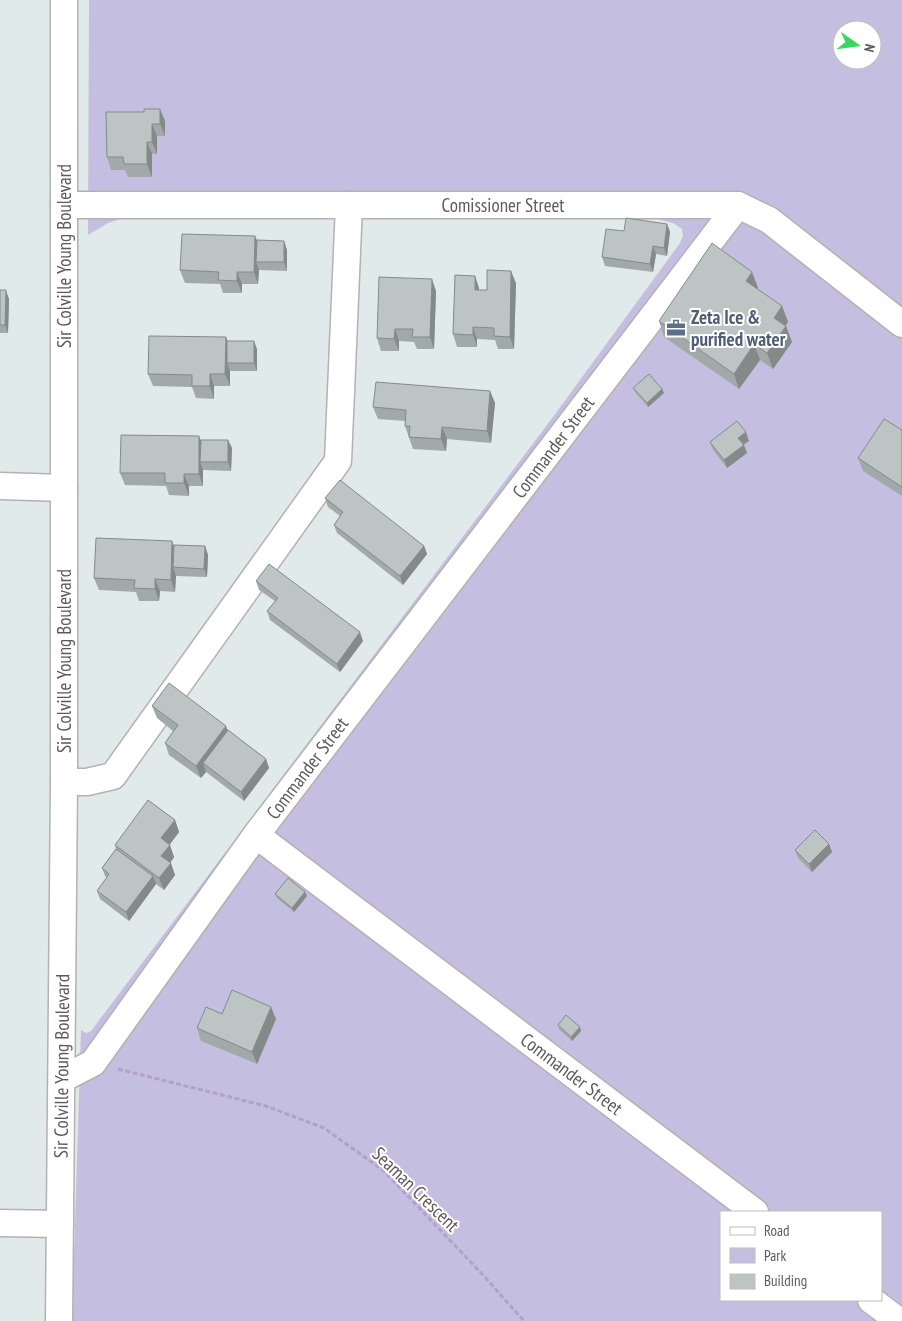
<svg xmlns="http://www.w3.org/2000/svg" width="902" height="1321" viewBox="0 0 902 1321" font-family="'PT Sans Narrow',sans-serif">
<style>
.green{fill:#c4bee0;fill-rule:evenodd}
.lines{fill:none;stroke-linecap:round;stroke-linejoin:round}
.minor-casing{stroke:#b6b0b1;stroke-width:29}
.path{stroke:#b3a0cb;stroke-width:3;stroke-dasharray:5 2.5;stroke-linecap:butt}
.minor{stroke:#fff;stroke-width:26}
.wall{fill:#a2a9a9}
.shaded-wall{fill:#848a89}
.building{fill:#bcc5c4;stroke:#848a89}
.labels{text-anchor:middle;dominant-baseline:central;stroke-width:4;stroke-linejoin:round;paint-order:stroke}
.street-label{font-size:19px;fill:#5f595a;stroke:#fff}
.service-label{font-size:19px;font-weight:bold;fill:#4e5e75;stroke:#fff;text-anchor:start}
</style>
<rect width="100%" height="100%" fill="#e0eaea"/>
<path class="green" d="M89,0H902V1321H72L81,1030L86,1033L91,1031L553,417L680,243L683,236L682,229L673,223L653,218L120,219L108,223L88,235ZM842,30H872V60H842ZM721,1212H881V1300H721Z"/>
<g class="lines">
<g class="minor-casing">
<g id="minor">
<path id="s1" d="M64,205H738L769,220L902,324"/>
<path id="s2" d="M738,205L256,835L755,1212"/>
<path d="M0,486L64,488"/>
<path d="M64,782H87L113,776L338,461L349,205"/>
<path d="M62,1079L93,1063L256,835"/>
<path d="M0,1223L60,1224"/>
<path d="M871,1300L899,1321"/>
<path id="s3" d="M59,1321L64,782V0"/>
</g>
</g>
<path class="path" d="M118,1069L266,1106L324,1128L384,1171L483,1275L524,1321"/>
<use href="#minor" class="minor"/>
</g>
<path class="wall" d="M106,112L165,121V136H157V154H152V177H128L125,170H111L107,157Z
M667,224L670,232L667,256L656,254L653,272L605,266L602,257L624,231Z
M255,236L257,240L284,241L287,250V271L259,270L258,284H242V293H223L220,284L185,283L180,270Z
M752,272L758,288L757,289L782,306L788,322L785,325L792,342L773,369L760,360L739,389L664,337L659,321Z
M475,276L479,290H487L516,283L514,349H498L495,340L477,339V347H457L453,334Z
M0,290L9,299L8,333H0Z
M436,291L434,349H417L414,342L399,341V351H381L377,338Z
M226,337L227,341L257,349V371H230V386H214V399L196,398L192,387L153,386L148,374Z
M633,388L662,389L664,393L648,407L635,392Z
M490,391L495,403L491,443L447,439L446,451L413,449L405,426V421L378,419L373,407Z
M902,430V496L863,471L858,458Z
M201,440H228L232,448L231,471L203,470V486H189V496L169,495L166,486L125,485L120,473Z
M749,441L743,445L747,453L727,468L713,450L710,442Z
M325,498L424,546L427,554L403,585L337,533L334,525L340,516L328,507Z
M174,545L205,546L208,555L207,577L176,576L175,592L160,591L159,601H139L136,592L99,590L94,578Z
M256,581L363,641L340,672L270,620L267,611L275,601L259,590Z
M152,706L228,730L266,759L269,768L244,801L206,772L201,778L169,755L165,743L173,731L157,718Z
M175,820L179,832L169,845L174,857L170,863L175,875L164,890L156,884L129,921L100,899L97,891L107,878L105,876L102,868L116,849L115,845Z
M829,844L832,852L812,872L798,858L795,850Z
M275,894L307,896L294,912L277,898Z
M222,1014L276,1019L257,1064L201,1041L197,1028Z
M558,1025L581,1031L572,1041L559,1029Z"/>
<path class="shaded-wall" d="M160,109L165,121V136L160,124Z
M152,124L157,136V154L152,142Z
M147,142L152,154V177L147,164Z
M667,224L670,232L667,256L664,248Z
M255,236L260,249L256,262L259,270L258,284L254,272Z
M284,241L287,250V271L284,262Z
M653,246L656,254L653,272L650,264Z
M511,271L516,283L514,349L510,337Z
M237,272L242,284V293L237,281Z
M752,272L758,288L752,297L746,281Z
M475,276L479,288V302L475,290Z
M432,279L436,291L434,349L430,337Z
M6,290L9,299L8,333L5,325Z
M782,306L788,322L780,334L774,318Z
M786,326L792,342L773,369L767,353Z
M473,327L477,339V347L473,335Z
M395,329L399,341V351L394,339Z
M226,337L231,349L227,363L230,371V386L225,374Z
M254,341L257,349V371L254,363Z
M754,344L760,360L739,389L734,374Z
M210,374L214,386V399L210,386Z
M662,389L664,393L648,407L647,403Z
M490,391L495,403L491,443L487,431Z
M442,427L447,439L446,451L441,439Z
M746,432L749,441L741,446L738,438Z
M199,436L204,448L200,462L203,470V486L199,474Z
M228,440L232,448L231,471L228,462Z
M744,445L747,453L727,468L724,460Z
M184,474L189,486V496L184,483Z
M172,541L177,554L173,567L176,576L175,592L171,580Z
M205,546L208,555L207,577L204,569Z
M424,546L427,554L403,585L400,576Z
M155,579L160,591L159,601L155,589Z
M360,632L363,641L340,672L337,664Z
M226,726L231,739L203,763L206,772L201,778L196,766Z
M266,759L269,768L244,801L241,792Z
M175,820L179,832L165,851L161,838Z
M829,844L832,852L812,872L809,864Z
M170,845L174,857L166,869L161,856Z
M171,863L175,875L164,890L159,878Z
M153,876L156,884L129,921L126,912Z
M305,892L307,896L294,912L292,908Z
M271,1007L276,1019L257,1064L252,1052Z
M580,1027L581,1031L572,1041L571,1037Z"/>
<path class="building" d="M144,109H160V124H152V142H147V164H124L123,157H107L106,112H144Z
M626,218L667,224L664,248L653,246L650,264L602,257L606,229L624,231Z
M182,234L255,236L254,272H237V281L218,280L219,272L180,270Z
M257,240L284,241V262H256Z
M712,243L752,272L746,281L782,306L774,318L786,326L767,353L754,344L734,374L659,321Z
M487,270L511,271L510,337L494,336V328L473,327V335L453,334L455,275L475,276V290H487Z
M379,277L432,279L430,337H412L413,329H395L394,339L377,338Z
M0,290H6L5,325H0Z
M149,336L226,337L225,374H210V386H192V375L148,374Z
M227,341H254V363H227Z
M649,374L662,389L647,403L633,388Z
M376,382L490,391L487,431L442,427L441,439L409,437L410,426H405L406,410L373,407Z
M884,419L902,430V487L858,458Z
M737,421L746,432L738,438L744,445L724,460L710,442Z
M121,435L199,436V474H184V483H165V473H120Z
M201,440H228V462H200Z
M340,480L424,546L400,576L334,525L343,512L325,498Z
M96,538L172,541L171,580L155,579V589L134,588L135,580L94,578Z
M174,545L205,546L204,569L173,567Z
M269,564L360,632L337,664L267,611L278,598L256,581Z
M169,683L226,726L196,766L165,743L178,725L152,706Z
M228,730L266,759L241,792L203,763Z
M148,800L175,820L161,838L170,845L161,856L171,863L159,878L115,845Z
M815,830L829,844L809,864L795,850Z
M116,849L153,876L126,912L97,891L109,874L102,868Z
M288,878L305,892L292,908L275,894Z
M232,990L271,1007L252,1052L197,1028L206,1007L222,1014Z
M566,1015L580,1027L571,1037L558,1025Z"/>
<defs>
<g id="office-bare" transform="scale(1.5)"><path d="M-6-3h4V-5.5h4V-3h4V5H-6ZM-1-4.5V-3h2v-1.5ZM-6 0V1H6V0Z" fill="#5c6f8a" stroke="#fff" stroke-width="2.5" paint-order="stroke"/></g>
</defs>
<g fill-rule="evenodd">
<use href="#office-bare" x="676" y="328"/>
</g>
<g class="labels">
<g class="street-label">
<text stroke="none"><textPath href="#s1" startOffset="439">Comissioner Street</textPath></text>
<text transform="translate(64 256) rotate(-90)">Sir Colville Young Boulevard</text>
<text transform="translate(553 447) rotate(-53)">Commander Street</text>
<text transform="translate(64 661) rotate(-90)">Sir Colville Young Boulevard</text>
<text transform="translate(307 768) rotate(-53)">Commander Street</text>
<text stroke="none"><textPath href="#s3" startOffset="255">Sir Colville Young Boulevard</textPath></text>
<text stroke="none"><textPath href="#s2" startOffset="1189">Commander Street</textPath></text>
<text transform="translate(416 1189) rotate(44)">Seaman Crescent</text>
</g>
<g class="service-label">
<text x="691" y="317">Zeta Ice &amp;<tspan x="691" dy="22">purified water</tspan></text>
</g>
</g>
<rect x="720" y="1211" width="162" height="90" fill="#ffffff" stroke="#bfbdbd"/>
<rect x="730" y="1227" width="25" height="8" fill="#ffffff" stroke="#bfbdbd"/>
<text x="764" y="1236" font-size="15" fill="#5f595a">Road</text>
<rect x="730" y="1248" width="25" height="15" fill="#c4bee0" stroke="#bfbdbd"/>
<text x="764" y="1261" font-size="15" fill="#5f595a">Park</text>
<rect x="730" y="1274" width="25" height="15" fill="#bcc5c4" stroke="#bfbdbd"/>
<text x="764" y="1286" font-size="15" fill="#5f595a">Building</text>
<g transform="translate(857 45) rotate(104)"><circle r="24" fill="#ffffff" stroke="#bfbdbd"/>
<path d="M0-4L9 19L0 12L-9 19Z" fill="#39d661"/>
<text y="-8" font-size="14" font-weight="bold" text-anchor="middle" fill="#5f595a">N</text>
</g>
</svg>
